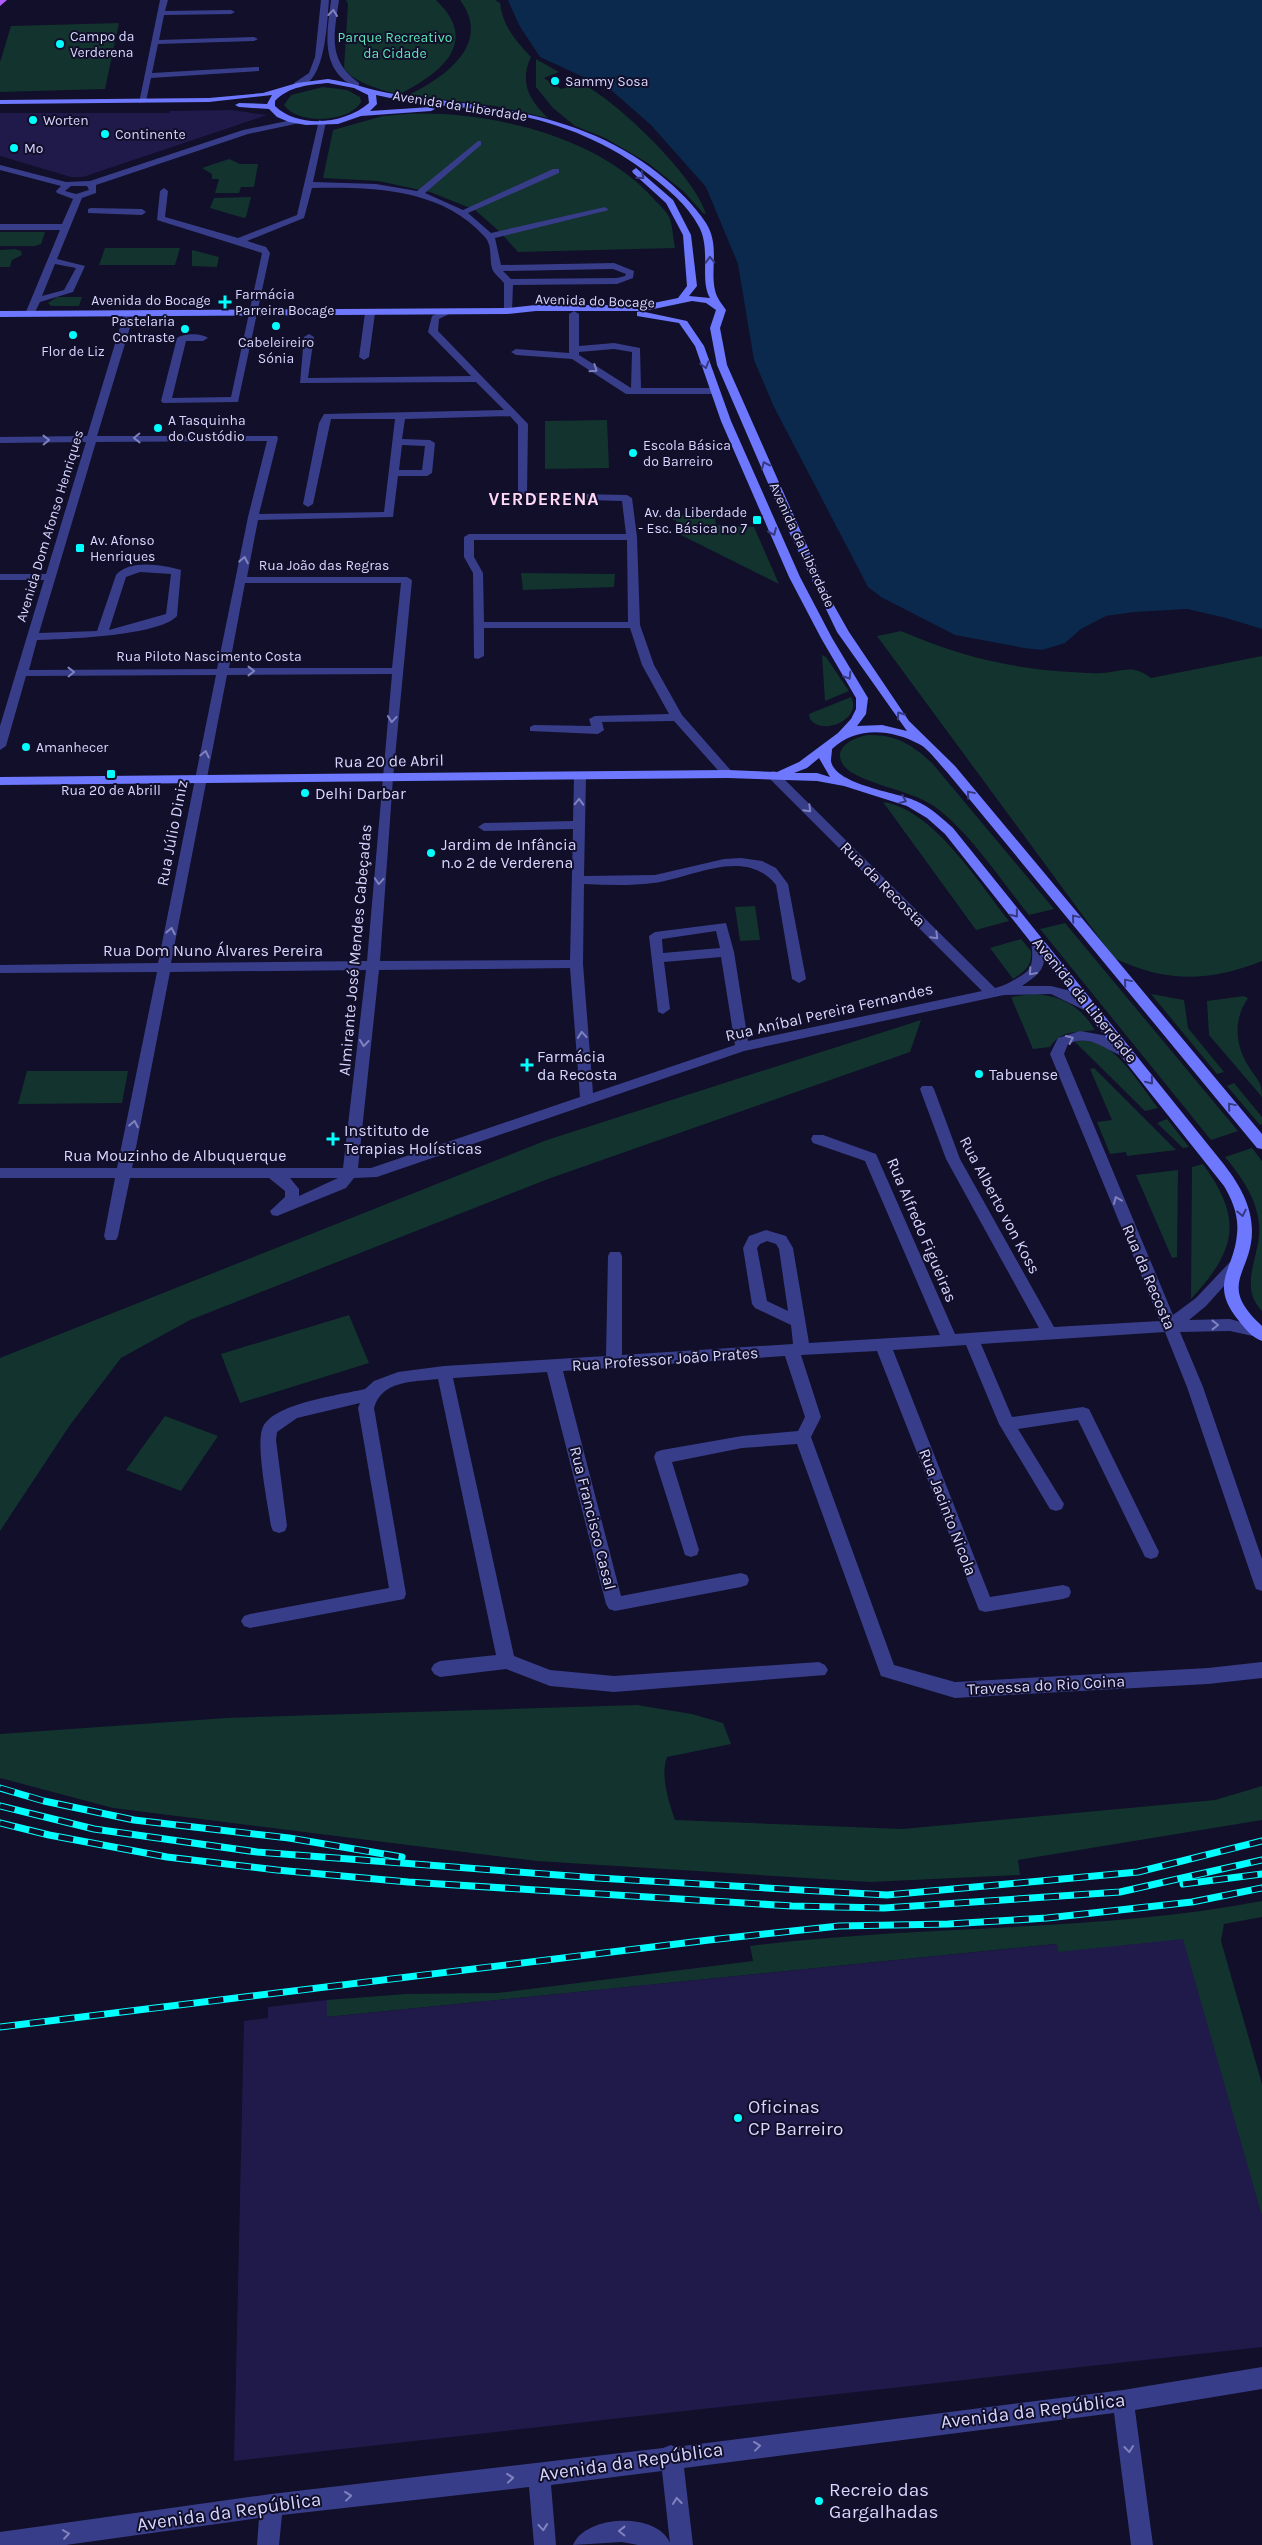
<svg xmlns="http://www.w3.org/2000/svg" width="1262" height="2545" viewBox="0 0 1262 2545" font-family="Karla,sans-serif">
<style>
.green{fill:#12332e}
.water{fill:#0a294c}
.building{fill:#1f1a4a}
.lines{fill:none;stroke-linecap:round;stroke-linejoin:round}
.street{fill:#383d89;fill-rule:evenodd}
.secondary{fill:#6d78ff;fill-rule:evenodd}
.primary{fill:#b35dff;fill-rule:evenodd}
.rail-casing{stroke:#02ffff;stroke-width:7}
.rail{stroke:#110f29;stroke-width:5;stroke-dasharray:15;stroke-linecap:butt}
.oneway{stroke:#8082be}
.oneway2{stroke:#36397f}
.poi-dot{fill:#02ffff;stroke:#110f29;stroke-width:2}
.labels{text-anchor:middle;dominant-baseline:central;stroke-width:4;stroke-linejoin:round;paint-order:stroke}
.far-poi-label{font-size:14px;fill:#d7d6ff;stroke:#110f29;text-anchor:start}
.far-park-label{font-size:14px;fill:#5de5b5;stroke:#110f29}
.far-street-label{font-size:14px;fill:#d7d6ff;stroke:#110f29}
.street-label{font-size:16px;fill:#d7d6ff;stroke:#110f29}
.poi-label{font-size:16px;fill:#d7d6ff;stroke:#110f29;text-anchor:start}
.far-district-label{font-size:18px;font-weight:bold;letter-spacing:1px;fill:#ffd8f5;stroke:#110f29}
.near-poi-label{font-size:19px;fill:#d7d6ff;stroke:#110f29;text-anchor:start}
.near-street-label{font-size:19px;fill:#d7d6ff;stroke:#110f29}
</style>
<rect width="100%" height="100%" fill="#110f29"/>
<path class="green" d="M346,0H436C481,43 440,73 400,94C385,92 352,82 344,68L348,4Z
M460,0H495L500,3C503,26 515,40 531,57C519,82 529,100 548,118L495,106L408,95C444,78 493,44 460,0Z
M119,23L105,89L0,92V62L11,26Z
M536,59L559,72L544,78L561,89L581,83C617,101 695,176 706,214L703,213L683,191L648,163L605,138L575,126L553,108L536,87Z
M323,87L347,90L360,97L361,102C349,123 297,125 284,105L291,95Z
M405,114C486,110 596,135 652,197C657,203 666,210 669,217C673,226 673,238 675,248L518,252L500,232L475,210L430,192L378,181L323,178L333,130L383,116Z
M229,159L240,164H258L254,187H241L239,193H215L219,179H212V174L202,168Z
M251,197L246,217L244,218L210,208L214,198Z
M0,232H45L41,244L35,246H0Z
M105,248H180L175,265H99Z
M15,249L21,251L22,255L12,260L10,267H0V250Z
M192,250L219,257L217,267L192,266Z
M57,297H82L79,306H51L48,303Z
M607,420L609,468L545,469V421Z
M672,515H718V518H715L716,525L754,527L779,584L677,533L676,520H673Z
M521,573L615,574L614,587L523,590Z
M901,631C959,656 1008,668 1070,672C1080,672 1091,674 1101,673C1122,672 1132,663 1151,678L1262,656V961C1209,982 1166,983 1114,958L877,636Z
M822,655L826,657L849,691L825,701Z
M851,697C863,718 823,737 810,719L809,714Z
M868,735C895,734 913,745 932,763L1054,909L1029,915C1002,882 963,822 927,802C907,790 849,780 842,763C833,746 856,737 868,735Z
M883,802C933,809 979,883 1009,921L976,930Z
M755,906L760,940L740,941L735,907Z
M1065,923L1238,1131L1211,1140L1040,929Z
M1021,939L1031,951C1033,966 1024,972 1013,979L990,948Z
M1030,994C1059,994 1080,1005 1095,1030C1077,1033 1062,1029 1050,1047L1033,1049L1011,997Z
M1151,994L1184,1000L1188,1028L1224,1072L1217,1074Z
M1244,996L1248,998C1233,1020 1235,1045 1249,1067C1257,1080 1262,1081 1262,1097L1209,1035L1207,1001Z
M921,1020L910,1052L548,1179L190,1320L121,1358L70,1425L0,1531V1358L547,1140Z
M1083,1040C1114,1039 1140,1085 1158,1108L1145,1111L1075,1042Z
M1094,1068L1176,1150L1127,1156L1126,1152L1110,1154L1097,1122L1112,1120L1090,1069Z
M27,1071H128L122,1103L18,1104Z
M1234,1083L1262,1117V1124L1260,1125L1227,1086Z
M1167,1119L1189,1147L1183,1148L1157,1123Z
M1252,1148L1262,1161V1311C1237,1285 1262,1255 1259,1224C1257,1199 1241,1176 1225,1157Z
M1203,1164C1243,1219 1237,1249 1191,1299L1192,1167Z
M1178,1170L1177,1257L1172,1258L1136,1175Z
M349,1315L369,1363L240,1403L221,1354Z
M165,1416L218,1436L181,1491L126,1470Z
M637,1705L692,1714L723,1723L731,1744L667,1757C660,1776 669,1802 675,1820L902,1829L1215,1800L1262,1786V1820L1018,1860L1020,1875L870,1882L537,1861L113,1808L0,1778V1734L226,1718Z
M1262,1901V1917L1224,1924L1221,1941L1262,2084V2216L1058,1952L1056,1944L327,2017V2000L406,1994L497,1993L753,1961L750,1946C920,1924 1093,1933 1262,1901Z"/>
<path class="water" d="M508,0H1262V629L1226,618L1187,609L1134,612L1106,616L1081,629L1065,643L1042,650L1024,648L955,635L881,597L868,587L774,407L754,360L738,264L706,187L651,125L611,90L540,57L519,25Z"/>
<path class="building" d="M231,110L267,115L83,177H71L0,156V113H169L170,111Z
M1183,1939L1262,2216V2347L234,2461L244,2021L268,2018V2007L327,2000V2017L1056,1944L1058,1952Z"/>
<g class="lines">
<path class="street" d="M160,0H168L165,11L231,10L235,12L231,14L164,15L159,40L254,37L258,39L254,41L158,44L152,73L256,67H259V71L151,78L146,101L139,103Z
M321,0H329C327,21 326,90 294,87V83L309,73L315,57Z
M331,0H339C334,35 327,60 359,83V87C353,87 350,84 345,81C320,61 328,27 331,0Z
M297,119H300V123L248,134L96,185V193L82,198L57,259L85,266L73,292L40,302L33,316H27L25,314L60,230H0V224H62L73,199L57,193L56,191L61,186L0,170V165L66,182L90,181L243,130ZM71,186H87L89,190L76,194L65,191ZM55,264L76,268L64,290L42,296Z
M319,120L326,122L313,182L376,184L417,191L478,141H481V145L425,193L463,210L553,169H559V173L468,213L491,233L605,207L609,210L495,238L501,265L614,263L634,271L633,278L617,284L513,285L512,311L504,313V283C501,279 493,273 492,268C489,258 493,245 484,236C441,188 371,187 312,188L304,218L247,241L266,247L270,253L238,402L163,403L161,401L177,338C184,333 201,333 208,338L203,341H186L172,398L231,397L262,253L157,220L160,191L164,188L168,191L165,217L238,238L297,215ZM613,269L626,274L625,276L617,278L511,279L503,271Z
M91,208L142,209L146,212L142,215L88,213V209Z
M370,310L375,313L369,357L364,360L359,357L365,313Z
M445,310L453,312L439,319L438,331L528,424L527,493L627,495L632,498L637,537L640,625L654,665L682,715L734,774L728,778L724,777L674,721L602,722L604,730L598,734L530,731V727L534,725L591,726L589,719L595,716L669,714L642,665L630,628H484V656L478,659L474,658L473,573L464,557V537L469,534H626L622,501L518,498V425L510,416L405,419L402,439L430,440L435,443L432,473L427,476H398L393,517L258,520L247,577H407L412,580L393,778L380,961L570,960L573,829L484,831L478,827L484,823L573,821L574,776L580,772L586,776L584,876L655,875L724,859L741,858L762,861L776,868L788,884L806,979L799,983L792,979L776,885C745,846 693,878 653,883C630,886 607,885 584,884L583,964L593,1093L735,1045L721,957L664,962L670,1009L663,1014L658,1012L649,936L655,932L726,923L734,952L748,1041L982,991L769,778L767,775L773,771L777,772L995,988C1003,987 1025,975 1029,969C1034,961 1032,949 1031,941L1037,937L1043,941C1047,967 1043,972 1022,986H1051L1067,990L1098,1008L1096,1011H1086L1051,994L1004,995L744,1051L377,1177L354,1178L346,1188L277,1216L272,1215L270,1211L285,1197V1191L269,1178H130L118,1236L116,1240H106L104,1236L115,1178H0V1168H117L157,972L0,973V965L158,963L216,675L26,676L6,746L0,750V726L44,580H0V574H46L86,442L0,443V437L87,436L124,314L129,311L134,314L97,436H277L278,438L259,514L384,512L395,419H331L313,504L308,507L303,504L319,423L324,414L504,410L476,382L300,383L304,337L309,334L314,337L308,378L471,376L428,332L432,316ZM267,441L248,517L217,669L29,670L37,640C65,639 159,636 177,616L181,570C162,565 130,559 116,575L97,631L39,633L96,442ZM402,445L425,446L422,470H399ZM474,540H627L628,622H484L483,573L474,557ZM140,572L171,574L166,614L109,630L126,577ZM245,583H401L392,668H229ZM392,674L367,961L171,963L227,675ZM716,931L720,948L663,953L662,939ZM570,968L580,1097L371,1168H358L379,970ZM366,970L343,1168H132L170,972ZM290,1178H338L299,1196V1189Z
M574,311L579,314V346L614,343L640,348L641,388H714L719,391L714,394H626L572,359L516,355L511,352L516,349L569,353V314ZM614,349L632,352L631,388L579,355V352Z
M1080,1031L1108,1036L1133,1052L1126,1057C1104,1051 1093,1033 1068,1044L1064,1054L1173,1315L1196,1298L1230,1262H1240L1242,1266L1206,1306L1189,1320L1230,1319L1262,1328V1338L1230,1331L1180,1332L1203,1387L1262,1559V1591L1256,1589L1254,1584L1187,1387L1165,1332L981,1344L1012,1417L1083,1407L1089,1409L1159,1552L1157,1557L1151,1559L1145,1557L1078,1420L1018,1429L1064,1504L1062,1509L1056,1511L1050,1509L999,1424L966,1345L893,1350L990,1597L1063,1585L1069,1587L1071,1592L1069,1597L1063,1599L985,1612L979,1610L877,1351L801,1355L821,1417L811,1437L894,1665L955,1682L1208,1668L1262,1662V1678L1208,1684L955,1698L881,1676L797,1444L742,1448L672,1462L699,1550L697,1555L691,1557L685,1555L654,1457L656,1452L662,1450L742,1436L798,1431L805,1417L785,1356L563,1371L621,1596L741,1573L747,1575L749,1580L747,1585L741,1587L615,1611L609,1609L606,1604L547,1372L453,1378L514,1656L550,1670L614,1676L819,1662L825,1665L828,1670L825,1675L614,1692L550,1686L506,1669L440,1677L434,1674L431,1669L434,1664L440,1661L496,1655L438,1379C413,1382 382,1380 374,1408L406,1594L404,1599L250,1628L244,1626L241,1621L244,1616L250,1614L389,1588L358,1408L360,1403L297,1418L277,1432L276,1440L287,1526L285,1531L279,1533L273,1531L271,1526C268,1506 255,1443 263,1427C274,1403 341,1395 365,1389L374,1381L398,1372L444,1366L606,1356L608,1256L610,1252H620L622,1256V1355L793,1344L791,1325L755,1308L752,1304L743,1248L749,1236L766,1230L786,1236L793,1248L809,1343L940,1335L865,1161L813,1143L811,1139L813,1135H823L876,1154L955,1334L1039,1328L946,1159L920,1089L922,1086H932L934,1089L960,1159L1054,1327L1160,1321L1050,1054L1058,1038ZM767,1241L776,1244L779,1249L788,1311L767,1301L757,1248L760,1244Z
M1262,2367V2389L1135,2410L1153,2545H1131L1114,2413L684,2468L693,2545H638L622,2542L573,2545C586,2514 658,2512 670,2543L662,2471L551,2485L556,2545H534L529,2487L282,2515L279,2545H257L259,2518L66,2545H0V2532L271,2494L663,2448L671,2445L675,2447L1123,2390Z"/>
<path class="secondary" d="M328,79C351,82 372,91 394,94C489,107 581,112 659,174C677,188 694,205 706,223C720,245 710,269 715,290C716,297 722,304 726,310L720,328L727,365L832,602L849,632L909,721L955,766L1262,1134V1149L1257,1148L947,772C939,764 929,749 919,744C891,729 856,726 832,749C832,752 831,757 831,761C835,785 897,792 916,801C930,807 942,818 953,828L1222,1162C1238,1182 1252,1205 1252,1231C1252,1274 1216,1284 1262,1326V1341C1253,1338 1245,1329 1239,1321C1208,1283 1234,1271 1237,1234C1239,1217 1233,1201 1224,1186L945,834L927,818L907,806L844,786L817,781L728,778L0,785V777L728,770L777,772L799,762L838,733L851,719L856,709V698L821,638L789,577L721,421L695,346L679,323L637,316V312L640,311L687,321L704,346L731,421L800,577L832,638L868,698L866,714L857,726L882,725L907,731L837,632L790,534L717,365L710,328L716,310L706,303L692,301L644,311H536L507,314L0,317V311L507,308L536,305H644L678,298L687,286L683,235L666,203L633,173L632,171L636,168L673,200L691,235L697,286L689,296L710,298C699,280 712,248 698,225C688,206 668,189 651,176C612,144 561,123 511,114C466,106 420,106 376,95L377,104L370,111L431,107L435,109L431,111L361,116L338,124L306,125L289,122L277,117L269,109L239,107L235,105L239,103L267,104L272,95L209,102L0,104V100L209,98L263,93L297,83ZM328,83L354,88L368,95L369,103C345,124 299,129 275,106V101C289,86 309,85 328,83ZM819,758L830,777L817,773H794L807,768Z"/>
<path class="primary" d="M0,0H7L0,6Z"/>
<g class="rail-casing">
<path id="rail" d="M0,1788L44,1801L134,1820L289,1838L402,1857
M0,1806L94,1829L257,1852L598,1878L887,1895L1138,1872L1262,1841
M0,1823L49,1835L167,1857L277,1870L408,1882L792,1906L884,1908L1120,1892L1262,1860
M1183,1884L1262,1874
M0,2027L709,1940L839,1926L948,1924L1047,1918L1192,1902L1262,1888"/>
</g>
<use href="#rail" class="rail"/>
</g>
<defs><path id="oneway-chevron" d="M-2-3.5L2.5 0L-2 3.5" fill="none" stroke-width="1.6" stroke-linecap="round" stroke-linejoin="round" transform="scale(1.25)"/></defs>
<g class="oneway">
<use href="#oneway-chevron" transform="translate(333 13) rotate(-83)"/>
<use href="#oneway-chevron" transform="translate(594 369) rotate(34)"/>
<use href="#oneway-chevron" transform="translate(137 438) rotate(179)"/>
<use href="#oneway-chevron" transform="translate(46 440) rotate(-1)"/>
<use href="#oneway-chevron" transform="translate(244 560) rotate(-79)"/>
<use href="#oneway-chevron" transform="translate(251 671)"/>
<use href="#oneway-chevron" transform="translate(71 672) rotate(-1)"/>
<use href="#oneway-chevron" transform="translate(392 719) rotate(95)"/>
<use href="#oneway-chevron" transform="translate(205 754) rotate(-77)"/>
<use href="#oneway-chevron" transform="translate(579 802) rotate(-88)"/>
<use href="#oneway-chevron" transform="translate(808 809) rotate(45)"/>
<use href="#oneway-chevron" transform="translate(379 881) rotate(94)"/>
<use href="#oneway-chevron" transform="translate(171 931) rotate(-79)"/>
<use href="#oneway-chevron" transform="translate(935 936) rotate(45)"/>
<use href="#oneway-chevron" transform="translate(1032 972) rotate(131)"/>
<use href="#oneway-chevron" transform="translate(582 1035) rotate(-95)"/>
<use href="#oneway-chevron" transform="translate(1070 1039) rotate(-25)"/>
<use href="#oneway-chevron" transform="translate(364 1043) rotate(96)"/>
<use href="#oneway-chevron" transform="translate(134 1124) rotate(-79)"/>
<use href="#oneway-chevron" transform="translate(1117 1200) rotate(-113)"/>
<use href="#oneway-chevron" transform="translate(1215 1325)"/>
<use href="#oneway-chevron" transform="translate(757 2446) rotate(-7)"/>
<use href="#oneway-chevron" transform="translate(1129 2449) rotate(83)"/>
<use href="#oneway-chevron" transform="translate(510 2478) rotate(-6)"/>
<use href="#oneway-chevron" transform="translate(348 2496) rotate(-6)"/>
<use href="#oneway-chevron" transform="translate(677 2501) rotate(-97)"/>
<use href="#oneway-chevron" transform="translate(543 2527) rotate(85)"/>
<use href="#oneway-chevron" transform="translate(622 2531) rotate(-179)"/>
<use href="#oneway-chevron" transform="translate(66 2534) rotate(-8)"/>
</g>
<g class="oneway2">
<use href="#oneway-chevron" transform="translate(641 176) rotate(39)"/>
<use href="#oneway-chevron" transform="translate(710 260) rotate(-92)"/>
<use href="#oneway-chevron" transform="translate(705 365) rotate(74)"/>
<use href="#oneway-chevron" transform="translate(765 465) rotate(-114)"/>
<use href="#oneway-chevron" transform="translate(773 532) rotate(66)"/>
<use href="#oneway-chevron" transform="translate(848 676) rotate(58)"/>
<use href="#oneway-chevron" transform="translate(900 715) rotate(-125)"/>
<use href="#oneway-chevron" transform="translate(970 794) rotate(-130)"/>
<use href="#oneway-chevron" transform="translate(903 800) rotate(22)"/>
<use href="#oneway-chevron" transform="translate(1015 914) rotate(51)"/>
<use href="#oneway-chevron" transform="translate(1075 918) rotate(-130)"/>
<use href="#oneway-chevron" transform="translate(1127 982) rotate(-130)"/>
<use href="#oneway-chevron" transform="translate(1150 1081) rotate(51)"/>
<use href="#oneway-chevron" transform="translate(1231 1106) rotate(-130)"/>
<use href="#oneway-chevron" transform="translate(1242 1213) rotate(78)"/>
</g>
<g class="poi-dot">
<circle cx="60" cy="44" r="5"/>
<circle cx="555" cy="81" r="5"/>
<circle cx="33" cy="120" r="5"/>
<circle cx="105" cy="134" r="5"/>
<circle cx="14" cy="148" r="5"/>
<path d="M222.5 294.5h5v5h5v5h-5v5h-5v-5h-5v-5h5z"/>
<circle cx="276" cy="326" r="5"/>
<circle cx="185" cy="329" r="5"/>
<circle cx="73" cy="335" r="5"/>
<circle cx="158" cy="428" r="5"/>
<circle cx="633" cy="453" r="5"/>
<rect x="752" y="515" width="10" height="10" rx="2.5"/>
<rect x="75" y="543" width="10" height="10" rx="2.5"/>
<circle cx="26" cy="747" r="5"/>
<rect x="106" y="769" width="10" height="10" rx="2.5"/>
<circle cx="305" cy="793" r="5"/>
<circle cx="431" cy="853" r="5"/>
<path d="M524.5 1057.5h5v5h5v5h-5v5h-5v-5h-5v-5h5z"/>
<circle cx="979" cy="1074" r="5"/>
<path d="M330.5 1131.5h5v5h5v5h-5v5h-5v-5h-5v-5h5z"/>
<circle cx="738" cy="2118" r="5"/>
<circle cx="819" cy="2501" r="5"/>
</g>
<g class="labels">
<g class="far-poi-label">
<text x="70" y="36">Campo da<tspan x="70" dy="16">Verderena</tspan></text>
<text x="565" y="81">Sammy Sosa</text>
<text x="43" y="120">Worten</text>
<text x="115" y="134">Continente</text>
<text x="24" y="148">Mo</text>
<text x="235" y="294">Farmácia<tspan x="235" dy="16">Parreira Bocage</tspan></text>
<text x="175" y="321" text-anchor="end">Pastelaria<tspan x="175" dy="16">Contraste</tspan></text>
<text x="276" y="342" text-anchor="middle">Cabeleireiro<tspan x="276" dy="16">Sónia</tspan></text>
<text x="73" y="351" text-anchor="middle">Flor de Liz</text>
<text x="168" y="420">A Tasquinha<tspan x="168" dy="16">do Custódio</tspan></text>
<text x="643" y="445">Escola Básica<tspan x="643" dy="16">do Barreiro</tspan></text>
<text x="747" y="512" text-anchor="end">Av. da Liberdade<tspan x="747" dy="16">- Esc. Básica nº 7</tspan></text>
<text x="90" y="540">Av. Afonso<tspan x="90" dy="16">Henriques</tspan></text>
<text x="36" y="747">Amanhecer</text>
<text x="111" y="790" text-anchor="middle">Rua 20 de Abrill</text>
</g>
<g class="far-park-label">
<text x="395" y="37">Parque Recreativo<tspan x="395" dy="16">da Cidade</tspan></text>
</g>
<g class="far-street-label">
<text transform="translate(460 106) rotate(9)">Avenida da Liberdade</text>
<text x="151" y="300">Avenida do Bocage</text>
<text transform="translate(595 301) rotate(2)">Avenida do Bocage</text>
<text transform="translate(50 526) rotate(-73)">Avenida Dom Afonso Henriques</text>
<text transform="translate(802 545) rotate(65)">Avenida da Liberdade</text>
<text x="324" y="565">Rua João das Regras</text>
<text x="209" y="656">Rua Piloto Nascimento Costa</text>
</g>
<g class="street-label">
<text transform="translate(389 761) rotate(-1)">Rua 20 de Abril</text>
<text transform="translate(172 833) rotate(-79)">Rua Júlio Diniz</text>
<text transform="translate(883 884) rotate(45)">Rua da Recosta</text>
<text x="213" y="950">Rua Dom Nuno Álvares Pereira</text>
<text transform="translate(355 950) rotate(-85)">Almirante José Mendes Cabeçadas</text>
<text transform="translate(1085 1000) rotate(51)">Avenida da Liberdade</text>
<text transform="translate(829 1012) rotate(-13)">Rua Aníbal Pereira Fernandes</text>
<text x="175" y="1155">Rua Mouzinho de Albuquerque</text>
<text transform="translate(1000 1205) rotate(62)">Rua Alberto von Koss</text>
<text transform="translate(922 1230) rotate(67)">Rua Alfredo Figueiras</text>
<text transform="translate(1149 1277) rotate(67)">Rua da Recosta</text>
<text transform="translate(665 1359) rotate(-4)">Rua Professor João Prates</text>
<text transform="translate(948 1512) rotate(69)">Rua Jacinto Nicola</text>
<text transform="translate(593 1518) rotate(76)">Rua Francisco Casal</text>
<text transform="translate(1046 1685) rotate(-3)">Travessa do Rio Coina</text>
</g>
<g class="poi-label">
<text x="315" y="793">Delhi Darbar</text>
<text x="441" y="844">Jardim de Infância<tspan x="441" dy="18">n.º 2 de Verderena</tspan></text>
<text x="537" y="1056">Farmácia<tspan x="537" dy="18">da Recosta</tspan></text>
<text x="989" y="1074">Tabuense</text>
<text x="344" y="1130">Instituto de<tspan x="344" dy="18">Terapias Holísticas</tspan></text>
</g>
<g class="far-district-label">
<text x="544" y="499">VERDERENA</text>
</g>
<g class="near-poi-label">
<text x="748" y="2107">Oficinas<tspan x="748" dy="22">CP Barreiro</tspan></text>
<text x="829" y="2490">Recreio das<tspan x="829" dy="22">Gargalhadas</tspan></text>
</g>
<g class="near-street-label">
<text transform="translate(1033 2411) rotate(-7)">Avenida da República</text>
<text transform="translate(631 2462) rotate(-8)">Avenida da República</text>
<text transform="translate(229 2512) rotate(-8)">Avenida da República</text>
</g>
</g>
</svg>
